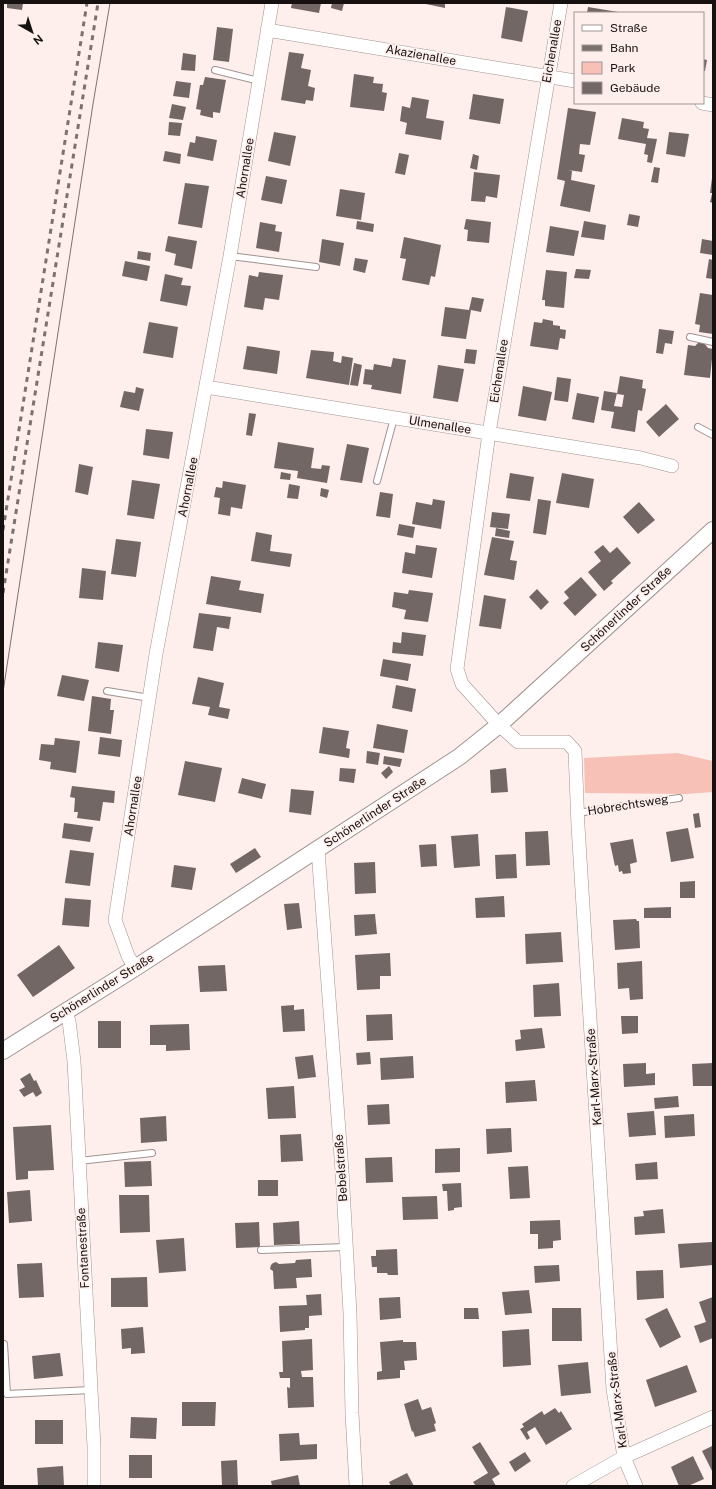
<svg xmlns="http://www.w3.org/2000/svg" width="716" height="1489" viewBox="0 0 716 1489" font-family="'Public Sans',sans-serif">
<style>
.green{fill:#f7c1b7}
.building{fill:#736765}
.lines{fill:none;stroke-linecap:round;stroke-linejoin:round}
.service-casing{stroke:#a09391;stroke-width:8}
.minor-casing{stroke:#a09391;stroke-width:14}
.tertiary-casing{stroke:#a09391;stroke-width:18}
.service{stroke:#fff;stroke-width:6}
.minor{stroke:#fff;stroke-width:13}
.tertiary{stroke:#fff;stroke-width:16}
.tram{stroke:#7b7270;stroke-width:1}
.rail{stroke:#7b7270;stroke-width:3;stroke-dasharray:5 5;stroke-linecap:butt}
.labels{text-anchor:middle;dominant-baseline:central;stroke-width:3.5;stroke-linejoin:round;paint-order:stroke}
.street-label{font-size:12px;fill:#161110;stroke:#feefec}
</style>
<rect width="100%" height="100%" fill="#feefec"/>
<path class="green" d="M677,753L713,761V792L687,794L585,793L584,758Z"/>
<path class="building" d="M7,3H23L22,10L7,8Z
M292,3H321L319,13L291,8Z
M332,3H344L342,11L331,8Z
M421,3H445V8Z
M506,7L528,11L522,42L501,38Z
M588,7L618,12V13H587Z
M217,27L233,29L229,62L213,60Z
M289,52L304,54L301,68L311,70L308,86L315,88L313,101L306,100L305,104L281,100Z
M183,53L196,55L195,71L181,70Z
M703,59L707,60L705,71H703Z
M354,74L374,77L373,83L383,84L382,92L387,93L384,111L350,107Z
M205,77L226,80L220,113L213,112V118L200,115L201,110L196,109L200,85H203Z
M176,81L191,83L189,98L173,96Z
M473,94L504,99L500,124L469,119Z
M412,97L429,100L426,118L444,121L441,140L405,134L407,123L400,121L402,106L410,108Z
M172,104L186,107L183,120L169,118Z
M568,108L596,112L590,145L580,144L579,154L585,155L582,172L568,170L572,171L571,180L595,185L590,212L560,206L565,181L557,179Z
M622,118L644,122L643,128L649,129L647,138L657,139L652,163L647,162L648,155L644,154L646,144L618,139Z
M169,122L182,123L180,136L168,135Z
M274,132L296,136L290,166L268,161Z
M669,132L689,134L685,157L666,154Z
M196,136L217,140L213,161L187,156L190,142L195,143Z
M165,151L181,154L180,164L163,161Z
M399,153L409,155L405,175L395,173Z
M473,154L479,156L477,170L470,168Z
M654,167L660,168L658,183L651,182Z
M474,172L500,175L497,198L486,196L485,202L471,201Z
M266,176L287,180L282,204L261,200Z
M712,178H713V193H710Z
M185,183L209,186L202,228L178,224Z
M340,189L365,193L361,220L336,216Z
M712,194L713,195V203L710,202Z
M629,214L640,216L638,227L627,225Z
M466,219L491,222L489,243L467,241L468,230L464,229Z
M357,221L374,224L373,232L356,229Z
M584,221L606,225L604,240L581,237Z
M260,222L276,225L275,231L282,232L279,252L256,248Z
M550,226L579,231L574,256L546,252Z
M168,236L197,241L192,269L174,265L176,254L165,251Z
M404,237L441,245L435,277L431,276L429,285L402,280L406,259L400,258Z
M322,239L344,243L340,266L319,262Z
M702,239L713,241V255L700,253Z
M138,251L151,253L150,261L137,259Z
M355,258L368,260L365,273L353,270Z
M709,259L713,260V279L706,278Z
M125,261L150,266L147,281L122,276Z
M576,269L591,270L589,279L574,278Z
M546,270L567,272L564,308L545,306V300H542Z
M259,272L283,275L279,300L265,298L263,310L244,307L249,275L258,277Z
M165,274L183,278L181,285L191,286L187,306L160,301Z
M700,293L713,295V334L699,332L700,325L695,324Z
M472,297L484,299L481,312L471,310L466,339L441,336L445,307L469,310Z
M543,319L553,321V325L560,326V329L566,330L565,339L560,338L558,350L530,346L534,322L542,323Z
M149,322L178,327L173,358L143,353Z
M659,329L674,331L672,344L665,343L663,354L656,353Z
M698,343H704L708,348L713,349L710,378L684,375L688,345L695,346Z
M247,346L280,351L277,374L243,369Z
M466,349L477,350L475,364L464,363Z
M311,350L334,352L333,361L341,363L342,356L353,358L349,385L306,378Z
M393,358L406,360L401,394L371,389L372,385L363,384L365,369L373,370L374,364L391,367Z
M354,363L362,365L358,386L350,385Z
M438,365L464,369L458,402L433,398Z
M620,376L643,380L642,388L646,389L642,411L638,410L635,432L611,428L614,412L601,410L604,391L617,393L614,406L622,407L624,395L617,394Z
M557,377L571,379L568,402L554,400Z
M523,386L552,392L546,421L518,416Z
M136,387L144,389L139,411L120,407L124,391L135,393Z
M577,393L599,397L594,423L572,419Z
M666,404L679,419L659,437L646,422Z
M249,413L256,414L252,436L246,435Z
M146,429L173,432L169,459L143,455Z
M278,442L314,448L311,468L321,469L322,465L330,466L327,483L297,478L298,471L274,468Z
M347,444L369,448L362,483L340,480Z
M79,464L93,467L88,495L75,492Z
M281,472L291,474L290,480L280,479Z
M510,473L534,477L530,501L506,498Z
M562,473L594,479L589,508L556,503Z
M132,480L160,484L154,519L127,515Z
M223,481L246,485L242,509L231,507L230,516L218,514L220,498L214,497L216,487L222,488Z
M289,484L300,486L298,499L287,498Z
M321,488L329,490L327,498L320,496Z
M380,492L393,494L390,518L376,516Z
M433,499L445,501L441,529L412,524L416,502L432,505Z
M538,499L551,501L546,535L533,533Z
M639,502L655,520L638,534L623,517Z
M492,512L510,514L508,529L490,527Z
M399,524L415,527L413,538L397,535Z
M496,528L510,531L509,538L495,536Z
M256,532L272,535L270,551L292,554L290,567L251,561Z
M492,537L514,541L510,560L517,561L514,580L484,575Z
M116,539L141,542L136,577L111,574Z
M416,545L437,548L432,578L402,573L405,552L415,554Z
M603,545L610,553L617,547L631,563L611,581L613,583L604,591L588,572L601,561L594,552Z
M82,568L106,571L103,600L79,598Z
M211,576L241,581L239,590L264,594L261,613L206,604Z
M581,577L597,595L575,616L563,603L569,598L564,592Z
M537,589L549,602L541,610L529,597Z
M409,590L433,593L428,622L404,619L406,610L392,607L394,592L408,594Z
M484,595L506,599L501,629L479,626Z
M199,613L231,617L229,629L217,627L213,651L193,648Z
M402,632L426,635L423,656L392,653L393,642L401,643Z
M98,642L123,645L119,672L95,668Z
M383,659L411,664L408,681L380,676Z
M62,675L89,680L84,701L57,696Z
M198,677L224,683L219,707L230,709L228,719L208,715L210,707L192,704Z
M396,685L416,689L412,712L392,708Z
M92,696L111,699L110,710H114L111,734L88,731Z
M377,724L408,730L404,753L373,748Z
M323,727L349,731L346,748L350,749L349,758L319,753Z
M100,737L122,740L120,757L98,754Z
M55,738L80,741L76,773L50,769L51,762L39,760L41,744L54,745Z
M367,751L380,753L378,765L366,763Z
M384,756L402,759L400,767L383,764Z
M185,761L222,768L215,802L178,795Z
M389,766L393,772L386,779L381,773Z
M340,768L356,769L354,783L339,781Z
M506,768L508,792L491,793L490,770Z
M242,778L266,784L262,799L238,793Z
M72,786L115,791L114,803L103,802L100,821L77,818L78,812H74L75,798L70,797Z
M291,789L314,791L311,815L289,812Z
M699,813L701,827L695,828L693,814Z
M64,823L93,827L90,842L62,838Z
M688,828L694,858L671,862L666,832Z
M548,831L550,865L526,866L525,832Z
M478,834L480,866L454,868L451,836Z
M633,839L637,862L630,864L631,873L623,874L622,871L619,872L618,865L615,866L610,843Z
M436,844L437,866L421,867L419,845Z
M255,848L261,857L236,873L230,864Z
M70,850L94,853L90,886L65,883Z
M516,854L517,878L496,879L495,855Z
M375,862L376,893L355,894L354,863Z
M174,865L196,868L192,890L171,887Z
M695,881V898H680V882Z
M504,896L505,917L476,918L475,898Z
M65,898L91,900L89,927L62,925Z
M299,903L302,928L287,930L284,904Z
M671,907V918H644V908Z
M375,914L377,934L355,936L354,915Z
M636,919L637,921H639L640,948L615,950L613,920Z
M561,932L563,962L526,964L525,934Z
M59,945L75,968L33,997L17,975Z
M390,953L391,976H380V989L357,990L355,955Z
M642,961L643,999L630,1000L629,988L618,989L617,963Z
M225,965L227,991L200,992L198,966Z
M559,983L561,1016L534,1017L533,985Z
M294,1005V1010L304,1009L305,1031L283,1032L281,1006Z
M392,1014L393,1040L367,1041L366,1015Z
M621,1016H638V1033L622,1034Z
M98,1021H121V1048H98Z
M189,1024L190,1050L166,1051V1045H150V1025Z
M542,1028L545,1048L516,1051L515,1040L521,1039L520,1030Z
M370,1052L371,1064L357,1065L356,1053Z
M313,1055L316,1077L298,1079L295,1057Z
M413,1056L414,1078L381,1080L380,1058Z
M646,1063V1074L655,1073V1085L624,1087L623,1064Z
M713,1063V1086H693L692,1064Z
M30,1073L34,1081L36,1080L42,1093L36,1097L33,1092L24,1097L19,1090L25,1087L20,1079Z
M535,1080L537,1101L506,1103L505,1082Z
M294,1086L296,1118L268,1119L266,1088Z
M678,1096L679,1107L655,1109L654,1098Z
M389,1104L390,1124L368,1125L367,1105Z
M654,1111L656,1135L629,1137L627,1113Z
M694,1114L695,1136L665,1138L664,1116Z
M166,1116L167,1141L141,1143L140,1118Z
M51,1125L54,1170L28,1171V1179L16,1180L13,1127Z
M511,1128L512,1152L487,1154L486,1129Z
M301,1134L303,1161L281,1162L280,1135Z
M460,1148V1172L435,1173V1149Z
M392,1157L393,1182L366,1183L365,1158Z
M151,1161L152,1186L125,1187L124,1162Z
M657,1162L658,1179L636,1180L635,1164Z
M528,1166L530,1198L510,1199L508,1167Z
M258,1180H278V1196H258Z
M461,1183L462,1207L454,1208V1210L448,1211L447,1191H443L442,1184Z
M30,1190L32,1221L9,1223L7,1192Z
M119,1195H149L150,1232L120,1233Z
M437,1196L438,1219L403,1220L402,1197Z
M663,1209L665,1233L635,1235L634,1217L644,1216L643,1211Z
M560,1220L561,1240L553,1241V1248L538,1249V1234H530V1221Z
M299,1221L300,1244L274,1245L273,1223Z
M259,1222L260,1247L236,1248L235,1223Z
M184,1238L186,1271L159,1273L156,1240Z
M712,1242L713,1265L680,1268L678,1244Z
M397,1249L398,1275H388L387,1273H377V1267H372L371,1256H376V1250Z
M311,1259L312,1277L296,1278L297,1288L274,1289L273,1271L270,1269L271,1265L273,1263L276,1262L279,1264L295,1263L296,1260Z
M42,1263L44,1297L19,1298L17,1264Z
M559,1265L560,1281L535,1283L534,1266Z
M663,1270L664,1298L637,1300L636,1271Z
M147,1277L148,1307H111V1278Z
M529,1290L532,1313L505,1315L502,1292Z
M321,1294L322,1315L309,1316V1328H305V1330L280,1332L279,1306L307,1305L306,1295Z
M400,1297L401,1318L380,1320L379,1298Z
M713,1297V1338L700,1343L694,1326L706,1322L699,1302Z
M464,1308H478L479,1319H464Z
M552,1308H581L582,1341H552Z
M667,1308L681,1337L660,1348L645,1319Z
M143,1327L145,1353L131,1354V1348L122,1349L121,1329Z
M529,1329L531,1365L503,1367L502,1331Z
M312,1339L313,1370L301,1371L302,1377H313L314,1407L288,1408L287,1387L290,1388V1378H280L279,1372H283L282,1341Z
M403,1340V1342H416L417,1360L404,1361L405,1370H400V1378L377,1380V1372L382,1371L380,1342Z
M60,1353L63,1376L34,1379L32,1356Z
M588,1362L591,1393L561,1396L558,1365Z
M687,1365L697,1392L655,1407L646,1380Z
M418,1399L422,1410L431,1407L436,1423L434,1424L436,1431L415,1437L413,1431L412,1432L404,1404Z
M182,1402H216L215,1426H182Z
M555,1408L559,1413L561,1411L572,1429L546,1445L535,1427L527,1432L530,1438L527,1440L520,1429L524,1427L522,1424L542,1411L544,1415Z
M131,1417L157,1418L156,1439L130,1438Z
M35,1420H63V1444H35Z
M299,1433L300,1445L317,1444V1459L280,1461L279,1434Z
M480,1442L500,1474L492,1479L496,1486H476L473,1482L488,1473L472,1447Z
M712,1446L713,1447V1473L702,1451Z
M525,1452L531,1461L515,1472L509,1462Z
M129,1455H152V1478H129Z
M693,1456L704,1479L688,1486H679L671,1467Z
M237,1460L238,1486H222L221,1461Z
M63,1466L64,1486H38L37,1468Z
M407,1473L414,1486H391L389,1482Z
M298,1475L300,1486H272L271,1481Z"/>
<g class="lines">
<g class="service-casing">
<path id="service" d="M215,70L259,81
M230,256L316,267
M690,337L713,342
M698,427L713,435
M377,481L394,418
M107,691L150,698
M577,813L679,798
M79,1161L152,1153
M261,1250L346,1247
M4,1344L7,1394L91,1390"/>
</g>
<g class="minor-casing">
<path id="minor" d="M561,3L489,433L457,669L462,684L499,725L518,742H567L575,751L578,826L613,1389L624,1457L636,1486
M267,30L575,81
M702,103L713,105
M206,387L641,458L672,466
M318,850L342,1171L350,1313L352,1413L356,1486
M135,968L128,956L115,920L156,654L230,256L272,3
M65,1011L69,1021L74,1061L94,1447V1486
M573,1486L624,1457L713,1417"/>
</g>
<g class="tertiary-casing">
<path id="tertiary" d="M3,1051L135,968L459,757L499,725L713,530"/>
</g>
<use href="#service" class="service"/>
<use href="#minor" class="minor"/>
<use href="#tertiary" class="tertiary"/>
<path class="tram" d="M3,692L93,104L110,3"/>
<path class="rail" d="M3,530L87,3
M3,593L98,3"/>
</g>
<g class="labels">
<g class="street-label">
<text transform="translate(552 51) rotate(-80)">Eichenallee</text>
<text transform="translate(421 55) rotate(10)">Akazienallee</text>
<text transform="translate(245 168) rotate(-81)">Ahornallee</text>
<text transform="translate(499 371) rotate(-81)">Eichenallee</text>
<text transform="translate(440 425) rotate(9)">Ulmenallee</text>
<text transform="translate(188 487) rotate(-79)">Ahornallee</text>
<text transform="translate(626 609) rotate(-43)">Schönerlinder Straße</text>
<text transform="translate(628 805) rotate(-9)">Hobrechtsweg</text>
<text transform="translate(133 806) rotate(-81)">Ahornallee</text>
<text transform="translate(375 812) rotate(-33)">Schönerlinder Straße</text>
<text transform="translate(102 988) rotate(-32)">Schönerlinder Straße</text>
<text transform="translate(594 1077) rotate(-94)">Karl-Marx-Straße</text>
<text transform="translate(341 1168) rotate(-94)">Bebelstraße</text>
<text transform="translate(83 1248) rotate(-93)">Fontanestraße</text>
<text transform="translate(617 1400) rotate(-97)">Karl-Marx-Straße</text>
</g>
</g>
<rect width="716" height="1489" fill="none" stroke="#161110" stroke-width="8"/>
<rect x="574" y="12" width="130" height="92" fill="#feefec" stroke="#a19694"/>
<rect x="582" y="25" width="20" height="6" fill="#ffffff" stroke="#a19694"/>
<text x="610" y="32" font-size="12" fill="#161110">Straße</text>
<rect x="582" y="45" width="20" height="6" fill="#7b7270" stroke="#a19694"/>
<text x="610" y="52" font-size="12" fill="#161110">Bahn</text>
<rect x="582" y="62" width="20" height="12" fill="#f7c1b7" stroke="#a19694"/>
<text x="610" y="72" font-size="12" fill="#161110">Park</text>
<rect x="582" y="82" width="20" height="12" fill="#736765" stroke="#a19694"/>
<text x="610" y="92" font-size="12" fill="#161110">Gebäude</text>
<g transform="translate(32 32) rotate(141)" stroke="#feefec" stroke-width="3" paint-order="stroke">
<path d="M0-3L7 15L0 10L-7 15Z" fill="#161110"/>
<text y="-6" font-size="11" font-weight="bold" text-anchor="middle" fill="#161110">N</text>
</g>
</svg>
